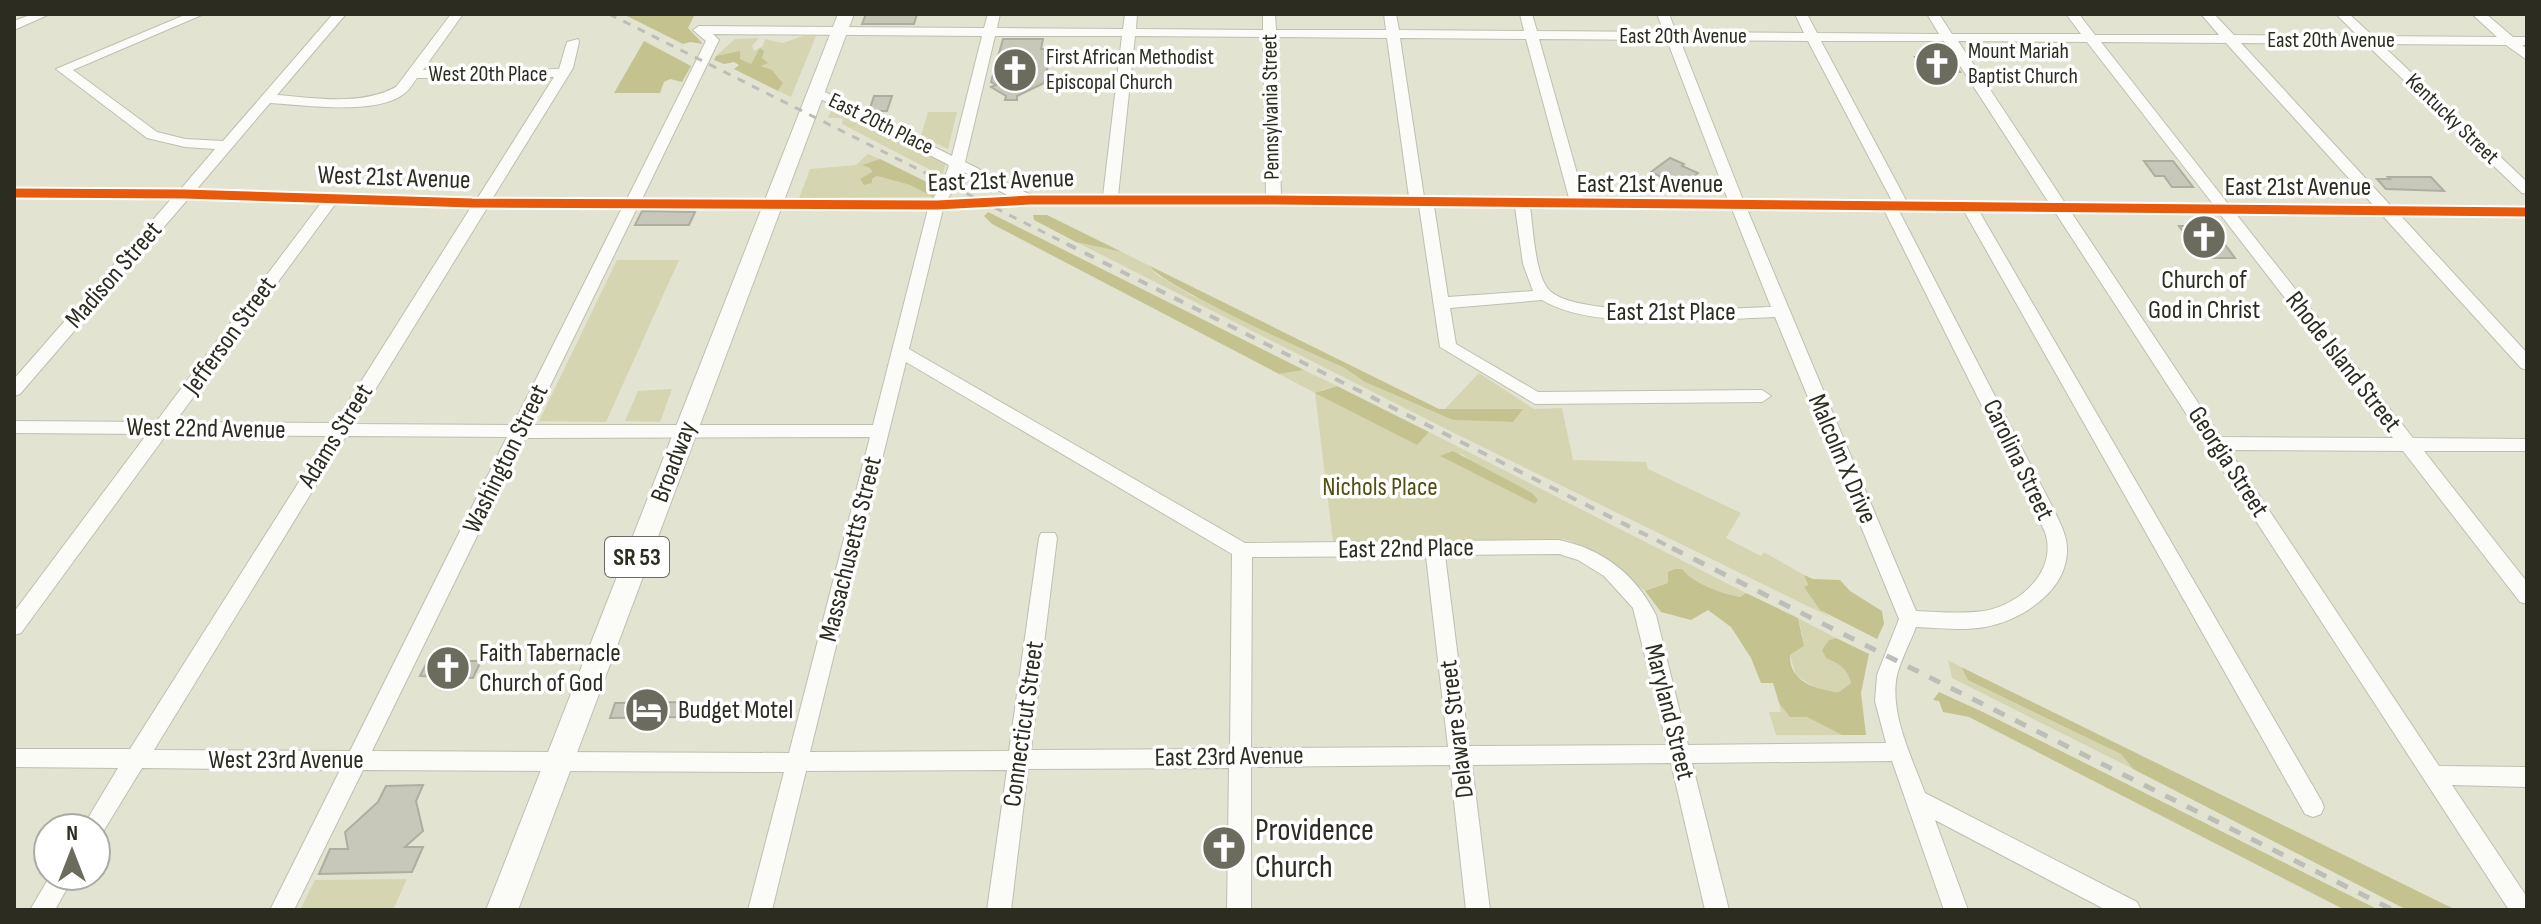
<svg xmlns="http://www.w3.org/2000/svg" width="2541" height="924" viewBox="0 0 2541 924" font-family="'Sofia Sans Condensed',sans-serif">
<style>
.green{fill:#d6d5b2;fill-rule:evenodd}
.forest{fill:#c4c38f}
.building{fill:#c7c7ba;stroke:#adada0;stroke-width:2}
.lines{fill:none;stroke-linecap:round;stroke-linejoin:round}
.minor-casing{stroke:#bfbfb1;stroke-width:2}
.major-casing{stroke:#bfbfb1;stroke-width:2}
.minor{fill:#fbfbf8;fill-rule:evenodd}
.major{fill:#fbfbf8;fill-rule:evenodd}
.rail-far2{stroke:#bebeb9;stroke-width:3;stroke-dasharray:8 8;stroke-linecap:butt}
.rail-far1{stroke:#bebeb9;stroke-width:4;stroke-dasharray:10 10;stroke-linecap:butt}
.rail{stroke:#bebeb9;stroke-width:5;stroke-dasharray:12 12;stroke-linecap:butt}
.cycleway-casing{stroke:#fff;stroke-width:13}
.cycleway{stroke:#e8590c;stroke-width:9}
.labels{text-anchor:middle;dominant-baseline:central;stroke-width:7;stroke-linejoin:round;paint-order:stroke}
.far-street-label{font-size:22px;fill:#2c2c20;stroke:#fff}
.far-poi-label{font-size:22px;fill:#2c2c20;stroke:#fff;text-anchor:start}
.shield{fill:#fff;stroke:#6b6b63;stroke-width:2}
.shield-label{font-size:24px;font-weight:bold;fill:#2c2c20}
.street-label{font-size:26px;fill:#2c2c20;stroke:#fff}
.poi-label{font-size:26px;fill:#2c2c20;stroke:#fff;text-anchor:start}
.park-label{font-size:26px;fill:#524f13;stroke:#fff}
.near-poi-label{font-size:32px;fill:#2c2c20;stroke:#fff;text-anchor:start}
</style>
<rect width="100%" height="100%" fill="#e3e3d2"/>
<path class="green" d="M803,36H816L791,97L778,91L783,83C776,71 765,69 755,61L751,64L739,59L740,52L716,56L735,39L759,38L752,46L754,51L763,46L765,39L783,43Z
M832,108L946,163L942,176L842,124L843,118H828Z
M928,112H957L948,149L921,136Z
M868,154L880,159L863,165L871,168L872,179L877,176L910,185L933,197L799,198L810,169L856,165Z
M1076,242L1122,252L1150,266L1156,274L1191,295L1343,367L1365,382L1453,420L1513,422L1522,409H1445L1479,373L1534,409L1562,408L1573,460L1646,462L1648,469L1741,513L1726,538L1761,556L1764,552L1804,575L1808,586L1805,588L1820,610L1832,618L1452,432Z
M617,260H679L606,422L539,421Z
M1304,370L1337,386L1321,390L1417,444L1429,432L1746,593L1740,597C1720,593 1696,585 1682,569L1669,583L1645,591C1619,569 1596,549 1564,539L1333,542L1315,393L1279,374ZM1462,454L1481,468L1532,493L1535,504L1441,456Z
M672,389L660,422L625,421L638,391Z
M1798,618L1836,638L1829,640L1826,658C1839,664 1847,668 1851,683L1839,692L1817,689L1796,675L1790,655L1803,638Z
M1948,660L1961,667L1963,672L2121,754L2133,769L1952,678Z
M1779,703L1790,716L1807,717L1842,735H1776L1769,712H1781Z
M407,879L393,910H300L315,880Z"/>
<path class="forest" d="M623,14H695L688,28L703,44L690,42L683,44Z
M644,41L691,66L682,82L670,79L664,82L660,93H614Z
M760,48L764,51L762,58L768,63L761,66L772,70L783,83L778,91L734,69L739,65L734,62L724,64L714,60L716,56L740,51V59L751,64Z
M880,159L939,188L933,197L910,185L877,176L872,179V183L864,185L860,179L872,172L870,168L862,165Z
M988,212L1304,370L1279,374L992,224L984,216Z
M1033,215H1047L1122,252L1076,242L1034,220Z
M1150,266L1439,409H1523L1513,422L1453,420L1365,382L1343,367C1314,355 1159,284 1150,266Z
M1337,386L1429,432L1417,445L1315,393Z
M1453,451L1532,493L1538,500L1535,504L1440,456Z
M1675,569H1682C1696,585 1720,593 1740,597L1746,593L1798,618L1804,646L1790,655C1789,682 1817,690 1839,692L1851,683C1847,668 1839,664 1826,658L1822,650L1829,640L1836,638L1869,654L1861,693L1866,735H1842L1807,717H1790L1779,703L1773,683H1761L1751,658L1731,627L1708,610L1691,620L1661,612L1645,591L1668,583V572Z
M1804,575L1813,579L1840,580L1850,591L1882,611L1884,624L1877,639L1820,610L1804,587L1808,585Z
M1961,667L2456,910H2407L2133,769L2121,754L1968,680Z
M1939,692L1985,713L2379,910H2345L1969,717L1943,712L1939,701L1933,700Z"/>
<path class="building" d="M866,14H917L914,24H862Z
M1003,39H1043L1041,49H1052L1044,83L1017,96V100H1005L1006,96L991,87L996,85L991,82Z
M1932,49H1946L1960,72H1924L1915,57H1937Z
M874,96H892L887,111H869Z
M1670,158L1684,164L1682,166L1698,173L1682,187L1651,172Z
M2144,161H2173L2193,187H2172L2164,176H2155Z
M2388,177H2431L2444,191L2386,189L2377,179H2390Z
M642,211L695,212L689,225H635Z
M2179,226H2211L2235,258H2202Z
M429,658L456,661H481L473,678L420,676Z
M684,702L680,717L610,718L615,703Z
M423,785L416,801L423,831L405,847H423L412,872L319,874L330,849H348L345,832L378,802L386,786Z"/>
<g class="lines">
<g class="minor-casing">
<path id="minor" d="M33,14H50L14,30V21Z
M187,14H204L73,70L157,132L185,139L223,141L333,14H346L277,95C315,98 361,106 396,87L451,14H463L423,70L559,69L567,42L578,39L579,42L573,68L492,199H627L706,41L693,30L699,26L984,28L988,14H1000L997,28L1123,29L1125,14H1137L1136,29L1263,30V14H1275L1276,30H1386L1384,14H1396L1399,30L1524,31L1520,14H1532L1537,31L1664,32L1657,14H1669L1676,32L1804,33L1795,14H1807L1817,33L1939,34L1927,14H1939L1952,34H2081L2066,14H2079L2095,35H2219L2201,14H2214L2234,35L2358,36L2336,14H2349L2373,36L2497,37L2472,14H2486L2513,37H2527V45H2522L2527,49V60L2506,45L2381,44L2527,182V194L2522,193L2366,44L2241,43L2391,206L2527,207V217L2400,215L2527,353V370L2521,368L2382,215L2236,214L2413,438L2527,439V451H2424L2527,582V604L2520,602L2403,451L2229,450L2439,766L2527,767V787L2452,785L2527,897V910H2509L2055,212L1979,211L2321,800L2324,807L2321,814L2313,817L2305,814L1964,211H1899L2054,510C2060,523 2068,537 2067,552C2065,593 2021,620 1985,627C1962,631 1939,628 1916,627C1910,643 1901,659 1897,675C1889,713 1912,758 1925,793L2137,902L2141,910H2106L1935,820L1968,910H1944L1892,761L1692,763L1729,910H1705L1671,763L1472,765L1490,910H1466L1450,765L1251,767V910H1227L1229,768L1028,769L1011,910H987L1007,770L806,771L772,910H748L784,772L363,770L294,910H270L340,770L142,768L101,835L96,837V828H82L118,768L14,767V749H130L328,436L166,435L21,633L14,635V612L147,434L14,433V421L156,422L321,203L188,199L20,394L14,396V379L172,198L14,197V189L180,190L215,149L185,147L147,138L56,69ZM713,34L982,36L952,156L821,90H811L809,93L949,165L944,180L946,183H956L962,171L1011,197L947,200L953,190L946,186L941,187L932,200L642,199L719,40ZM995,36H1122L1103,196H1033L965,162ZM1135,36L1263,37L1266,196H1118ZM1276,37L1387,38L1409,197L1281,196ZM1400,38L1526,39L1569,198L1424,197ZM1539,39L1667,40L1728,200L1584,198ZM1680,40L1808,41L1892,201L1743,200ZM1821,41H1944L2049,203L1907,202ZM1958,41L2087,42L2213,204L2065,203ZM2101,42L2226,43L2374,206L2229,205ZM554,77L477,199L196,190L270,103C304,105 378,116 405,93C410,89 413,83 417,78ZM336,203L471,207L335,423L175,422ZM1030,204L1419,206L1440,347L1535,404L1762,402L1771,396L1762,390L1538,392L1456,344L1450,308L1542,300C1594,332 1713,319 1775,317L1899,619L1877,675L1875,701L1886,743L1688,745L1656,615C1636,575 1603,549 1559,540L1245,543L909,349L943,209ZM1434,206L1515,207L1523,264L1533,291L1448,297ZM1530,207L1732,209L1771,307C1726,308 1581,319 1550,291C1535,278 1533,226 1530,207ZM487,208H622L513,425L354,424ZM637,208L928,209L873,425H531ZM1747,209L1884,210L2045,532C2058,571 2020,605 1984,611C1962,614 1938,612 1916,611ZM2071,212L2220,214L2393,438L2221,437ZM906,362L1232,554L1230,749L1031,750L1057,538L1055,533H1041L1039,538L1009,751L810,752ZM346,436L507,437L350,751L154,750ZM870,437L789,753L372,751L525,438ZM1559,554L1578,560L1604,576L1633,608L1667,745L1469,746L1445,555ZM1426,556L1448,747L1251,748L1252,557Z
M50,876H74L55,910H30Z"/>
</g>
<g class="major-casing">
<path id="major" d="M838,14H854L518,910H486Z"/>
</g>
<use href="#minor" class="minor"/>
<use href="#major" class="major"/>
<path class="rail-far2" d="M609,14L1071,246"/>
<path class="rail-far1" d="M1067,244L1676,550"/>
<path class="rail" d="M1672,548L2393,910"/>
<g class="cycleway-casing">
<path id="cycleway" d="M14,193L184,194L472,203L937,205L1030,200H1274L2527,212"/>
</g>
<use href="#cycleway" class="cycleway"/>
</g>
<defs>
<g id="church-disc" transform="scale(2.3)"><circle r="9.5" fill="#6c6c5e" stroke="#fff"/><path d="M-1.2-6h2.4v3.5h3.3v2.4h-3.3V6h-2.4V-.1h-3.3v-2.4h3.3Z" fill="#fff"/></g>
<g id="hotel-disc" transform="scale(2.3)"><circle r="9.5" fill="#6c6c5e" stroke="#fff"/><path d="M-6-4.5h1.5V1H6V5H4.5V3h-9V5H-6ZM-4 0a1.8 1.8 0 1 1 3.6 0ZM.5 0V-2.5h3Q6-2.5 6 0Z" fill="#fff"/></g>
</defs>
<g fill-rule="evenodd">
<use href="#church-disc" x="1937" y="64"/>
<use href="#church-disc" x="1015" y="70"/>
<use href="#church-disc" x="2204" y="237"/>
<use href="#church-disc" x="448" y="668"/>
<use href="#hotel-disc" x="647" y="710"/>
<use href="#church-disc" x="1224" y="848"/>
</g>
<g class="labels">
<g class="far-street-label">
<text x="1683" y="36">East 20th Avenue</text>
<text x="2331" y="40">East 20th Avenue</text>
<text x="488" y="74">West 20th Place</text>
<text transform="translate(1271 107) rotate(-91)">Pennsylvania Street</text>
<text transform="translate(2452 119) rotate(44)">Kentucky Street</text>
<text transform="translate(881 124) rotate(26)">East 20th Place</text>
</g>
<g class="far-poi-label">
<text x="1968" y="51">Mount Mariah<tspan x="1968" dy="25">Baptist Church</tspan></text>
<text x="1046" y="57">First African Methodist<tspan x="1046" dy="25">Episcopal Church</tspan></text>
</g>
<rect class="shield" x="605" y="537" width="64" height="40" rx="6"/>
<g class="shield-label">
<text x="637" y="557">SR 53</text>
</g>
<g class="street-label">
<text transform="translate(394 178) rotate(2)">West 21st Avenue</text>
<text transform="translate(1001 181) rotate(-2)">East 21st Avenue</text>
<text x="1650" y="184">East 21st Avenue</text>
<text x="2298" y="187">East 21st Avenue</text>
<text transform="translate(114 275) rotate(-49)">Madison Street</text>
<text x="1671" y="312">East 21st Place</text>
<text transform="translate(230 336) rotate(-54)">Jefferson Street</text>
<text transform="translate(2343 362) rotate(52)">Rhode Island Street</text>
<text transform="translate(206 429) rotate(1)">West 22nd Avenue</text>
<text transform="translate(336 436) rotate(-58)">Adams Street</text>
<text transform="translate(506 459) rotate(-64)">Washington Street</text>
<text transform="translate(1842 459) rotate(67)">Malcolm X Drive</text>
<text transform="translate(2018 460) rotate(64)">Carolina Street</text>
<text transform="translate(674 462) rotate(-69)">Broadway</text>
<text transform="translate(2228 462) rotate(57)">Georgia Street</text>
<text transform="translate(851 549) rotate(-76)">Massachusetts Street</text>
<text transform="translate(1406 549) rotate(-1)">East 22nd Place</text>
<text transform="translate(1669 712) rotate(76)">Maryland Street</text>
<text transform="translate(1024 724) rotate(-82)">Connecticut Street</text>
<text transform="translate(1457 729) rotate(-97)">Delaware Street</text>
<text transform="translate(1229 757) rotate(-1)">East 23rd Avenue</text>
<text x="286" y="760">West 23rd Avenue</text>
</g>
<g class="poi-label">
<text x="2204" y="280" text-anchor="middle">Church of<tspan x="2204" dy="30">God in Christ</tspan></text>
<text x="479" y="653">Faith Tabernacle<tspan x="479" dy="30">Church of God</tspan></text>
<text x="678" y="710">Budget Motel</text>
</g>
<g class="park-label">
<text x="1380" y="487">Nichols Place</text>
</g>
<g class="near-poi-label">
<text x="1255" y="830">Providence<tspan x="1255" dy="37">Church</tspan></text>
</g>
</g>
<rect width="2541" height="924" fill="none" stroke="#2c2c20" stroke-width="32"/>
<g transform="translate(72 852)"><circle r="38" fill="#ffffff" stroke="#ababa6" stroke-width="2"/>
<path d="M0-6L14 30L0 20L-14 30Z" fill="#6c6c5e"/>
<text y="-12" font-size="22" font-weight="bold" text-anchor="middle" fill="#2c2c20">N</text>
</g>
</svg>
